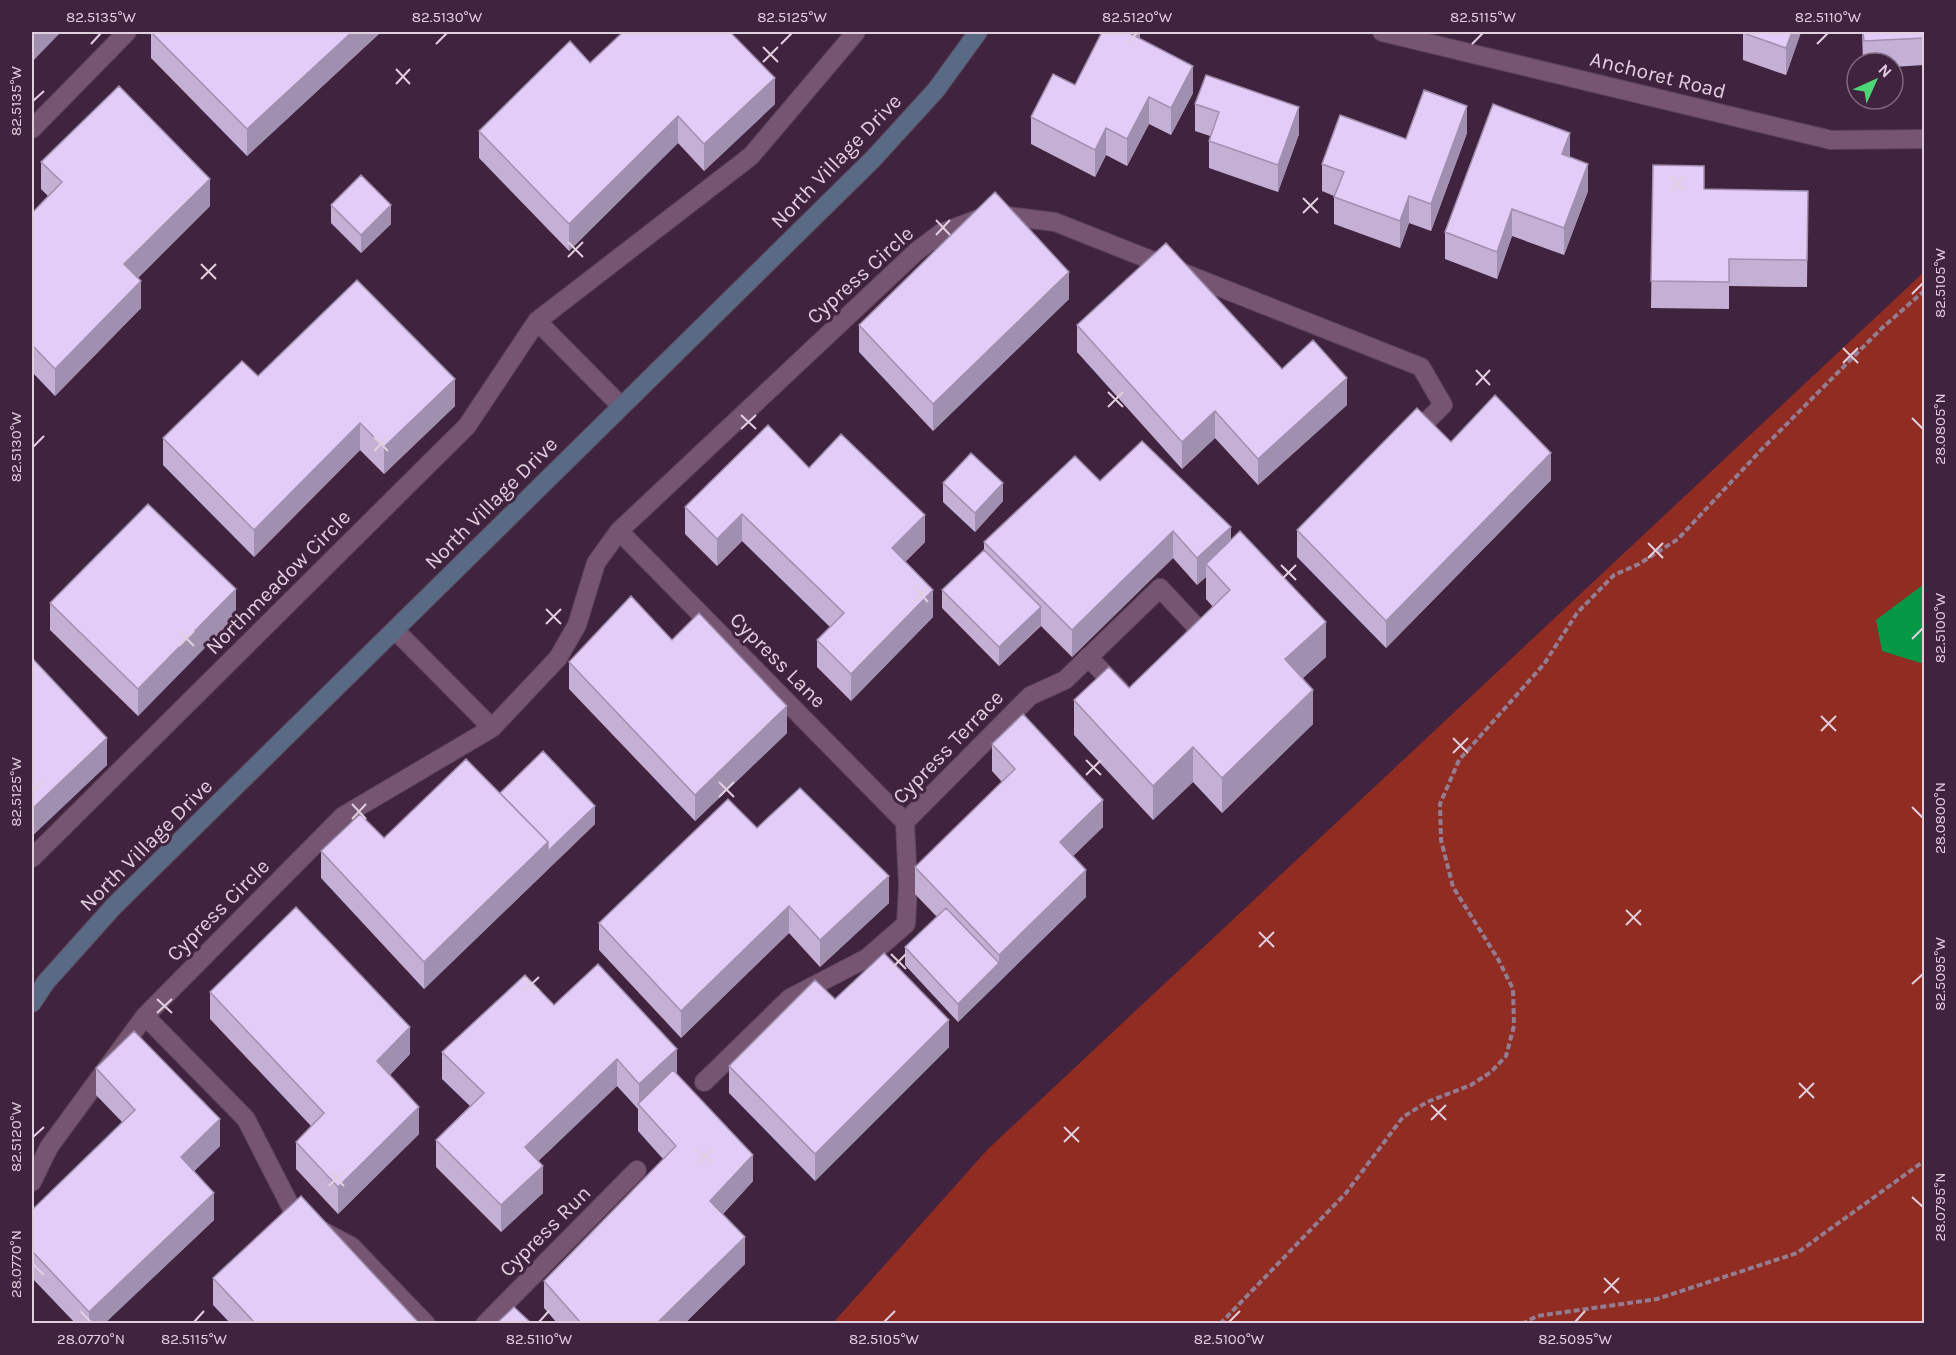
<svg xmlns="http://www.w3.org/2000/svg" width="1956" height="1355" viewBox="0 0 1956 1355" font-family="Karla,sans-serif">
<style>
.green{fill:#902c21}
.water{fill:#059745}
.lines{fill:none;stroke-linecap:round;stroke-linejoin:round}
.lane-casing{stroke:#5a4258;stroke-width:20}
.street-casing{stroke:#5a4258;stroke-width:20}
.secondary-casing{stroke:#5a4258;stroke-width:20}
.path{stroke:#947d92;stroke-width:4;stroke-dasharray:6 3;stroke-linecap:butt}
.lane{stroke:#765572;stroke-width:18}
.street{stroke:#765572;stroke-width:18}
.secondary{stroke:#596b84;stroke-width:18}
.wall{fill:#c4afd5}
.shaded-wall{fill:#a08fae}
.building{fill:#e4ccf8;stroke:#a08fae;stroke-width:1.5}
.ticks{fill:none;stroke:#e1cfdf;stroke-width:2}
.labels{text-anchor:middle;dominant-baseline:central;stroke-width:6;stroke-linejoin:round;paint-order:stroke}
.street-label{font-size:21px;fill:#e1cfdf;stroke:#40233e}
.neatline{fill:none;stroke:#e1cfdf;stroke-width:2}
.ticks-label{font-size:15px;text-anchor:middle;fill:#e1cfdf}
</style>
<rect width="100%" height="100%" fill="#40233e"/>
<path class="green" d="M1924,272V1323L832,1324L988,1149Z"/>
<path class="water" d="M1924,584V664L1882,651L1876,620Z"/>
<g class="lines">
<g class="lane-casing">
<path id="lane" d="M1160,588L1203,634L1195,641
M1088,657L1120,690"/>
</g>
<g class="street-casing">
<path id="street" d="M1382,32L1831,140L1924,139
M32,129L127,32
M537,321L621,406
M619,531L905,822
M395,630L492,728
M32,858L467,426L537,321L751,156L856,32
M145,1016L246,1119L296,1217L351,1246L426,1324
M704,1082L790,998L867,958L906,924L908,886L905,822L1030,696L1065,680L1160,588
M32,1182L49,1147L145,1016L343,816L492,728L558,658L577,625L596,563L619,531L917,251L941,233L991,214L1055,222L1421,367L1443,405L1412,436
M485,1324L637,1170"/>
</g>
<g class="secondary-casing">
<path id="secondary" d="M32,1003L46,982L114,906L873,159L936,90L978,32"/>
</g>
<path class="path" d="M1220,1324L1346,1193L1403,1117L1427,1102L1471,1085L1491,1072L1506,1056L1514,1026L1513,989L1498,959L1453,887L1441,840L1440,804L1459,760L1544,664L1577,613L1614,575L1639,564L1678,539L1762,449L1882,328L1924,291
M1522,1324L1537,1316L1657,1299L1797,1253L1924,1161"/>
<use href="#lane" class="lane"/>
<use href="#street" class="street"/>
<use href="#secondary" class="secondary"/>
</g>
<path class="wall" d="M151,32H381L247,156L151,58Z
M1140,32V38L1193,93L1171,135L1149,124L1127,166L1106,155L1095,177L1031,144V117L1075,85Z
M1737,32H1801L1786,75L1743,60V34Z
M1862,32H1924V65L1893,67V63H1863Z
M590,63L775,104L704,171L678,143L569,251L479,158V131Z
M1195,104L1299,134L1278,192L1209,168V141L1210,136L1195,131Z
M1467,133L1431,231L1409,223L1400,248L1334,224V196L1322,191V164L1406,139Z
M1570,157L1588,191L1564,255L1512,236L1497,279L1445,259V232Z
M41,162L210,206L138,278L141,308L55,396L32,372V213L48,196L41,189Z
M1653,165L1704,189L1808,191L1807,287L1729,286V309L1651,308Z
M331,205L391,224L361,253L331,223Z
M1069,299L933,431L859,352V325Z
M1077,325L1282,369L1347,405L1258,485L1215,438L1182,469L1077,352Z
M258,376L455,406L384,474L360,450L254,557L163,465V438Z
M1451,442L1551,480L1386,648L1297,557V530Z
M809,468L925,542L905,562L933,617L851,701L817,667V640L830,627L742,541L717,566L685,534V507Z
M1100,481L1231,540L1326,657L1303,678L1313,724L1222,813L1193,782L1153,820L1074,735V700L1129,688L1213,607L1206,599V577L1197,585L1173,558L1072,657L1041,626L999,666L942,608V590L984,550V542Z
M943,483L1003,501L975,532L943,502Z
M50,603L236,616L138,716L50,630Z
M672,640L787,733L695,821L569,689V662Z
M32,658L107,765L33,835L32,833Z
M992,744L1103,827L1073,856L1086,897L958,1022L905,965V947L937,917L915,894V867L1002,782L992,771Z
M500,793L595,824L424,989L321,878V851L384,838Z
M757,828L889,903L820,967L789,933L681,1038L599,950V923Z
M210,992L410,1054L390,1075L419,1134L338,1214L296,1169V1142L311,1126L210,1019Z
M835,999L949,1047L815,1181L729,1093V1066Z
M554,1005L677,1074L753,1181L723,1214L745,1264L685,1323H557L544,1308V1281L663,1159L638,1131V1109L617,1086L538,1161L543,1193L501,1232L436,1167V1140L470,1106L442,1079V1052Z
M96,1068L220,1146L194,1171L214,1220L105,1323H75L32,1278V1210L122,1122L96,1095Z
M213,1278L419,1323H230L213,1305Z"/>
<path class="shaded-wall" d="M35,32H61L32,62V35Z
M352,32H381L247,156V129Z
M1129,32H1140V39L1129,59Z
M1792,32H1801L1786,75V48Z
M1193,66V93L1171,135V108Z
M775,78V104L704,171V144Z
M1149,97V124L1127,166V139Z
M1467,106V133L1431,231V204Z
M1299,107V134L1278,192V165Z
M678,116V143L569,251V224Z
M1106,128V155L1095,177V150Z
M1570,133V160L1562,154Z
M1588,164V191L1564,255V228Z
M210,179V206L124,291V264Z
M1409,196V223L1400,248V221Z
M391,205V224L361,253V235Z
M1512,209V236L1497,279V252Z
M1069,272V299L933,431V404Z
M141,281V308L55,396V369Z
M1347,378V405L1258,485V459Z
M455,379V406L384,474V447Z
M1215,411V438L1182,469V442Z
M360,423V450L254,557V530Z
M1551,453V480L1386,648V621Z
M1003,483V501L975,532V513Z
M742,514V541L717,566V539Z
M925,515V542L892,575V548Z
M1231,527V554L1206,564V577L1197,585V558Z
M1173,531V558L1072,657V630Z
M236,589V616L138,716V689Z
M933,590V617L851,701V674Z
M1041,607V625L999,666V647Z
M1326,622V657L1285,694V659Z
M1313,690V724L1222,813V778Z
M787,706V733L695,821V795Z
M107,738V765L33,835V808Z
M1193,747V782L1153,820V786Z
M1103,800V827L1060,869V842Z
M595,806V824L424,989V962L548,842Z
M1086,870V897L958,1022V1004L999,963V955Z
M889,876V903L820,967V940Z
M789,906V933L681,1038V1011Z
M949,1020V1047L815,1181V1154Z
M410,1027V1054L377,1088V1061Z
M677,1049V1076L639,1105V1084Z
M617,1059V1086L525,1174V1147Z
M419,1107V1134L338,1214V1187Z
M220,1119V1146L181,1184V1157Z
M753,1155V1181L710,1228V1201Z
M543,1166V1193L501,1232V1205Z
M214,1193V1220L105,1323H89V1312Z
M745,1237V1264L685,1323H657Z"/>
<path class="building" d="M151,32H352L247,129Z
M623,32H730L775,78L704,144L678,116L569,224L479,131L570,41L590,63Z
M1102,32H1129V33L1193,66L1171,108L1149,97L1127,139L1106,128L1095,150L1031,117L1053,74L1075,85Z
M1744,32H1792L1786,48L1743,33Z
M1863,32H1924V38L1864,41Z
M1206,75L1299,107L1278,165L1209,141L1219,112L1195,104Z
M119,86L210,179L124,264L141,281L55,369L32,345V213L62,182L41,162Z
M1424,90L1467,106L1431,204L1409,196L1400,221L1334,197L1344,172L1322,164L1340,115L1406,139Z
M1493,104L1570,133L1562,154L1588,164L1564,228L1512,209L1497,252L1445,232Z
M1653,165L1704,166V189L1808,191L1807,260L1729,259V282L1651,281Z
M361,175L391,205L361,235L331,205Z
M995,192L1069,272L933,404L859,325Z
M1166,243L1282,369L1313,340L1347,378L1258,459L1215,411L1182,442L1077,325Z
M357,280L455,379L384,447L360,423L254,530L163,438L242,361L258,376Z
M1495,395L1551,453L1386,621L1297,530L1417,408L1451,442Z
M768,425L809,468L841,434L925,515L892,548L933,590L851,674L817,640L844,613L742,514L717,539L685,507Z
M1142,441L1231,527L1197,558L1173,531L1072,630L984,542L1075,456L1100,481Z
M971,453L1003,483L975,513L943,483Z
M148,504L236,589L138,689L50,603Z
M1240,531L1326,622L1285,659L1313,690L1222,778L1193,747L1153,786L1074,700L1109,667L1129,688L1230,590L1206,564Z
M984,550L1041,607L999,647L942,590Z
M631,596L672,640L699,613L787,706L695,795L569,662Z
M32,658L107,738L33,808L32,806Z
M1023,714L1103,800L1060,842L1086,870L999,955L915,867L1015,769L992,744Z
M543,751L595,806L548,851V842L500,793Z
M466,759L548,842L424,962L321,851L360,814L384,838Z
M800,788L889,876L820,940L789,906L681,1011L599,923L728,799L757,828Z
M296,907L410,1027L377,1061L419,1107L338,1187L296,1142L324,1113L210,992Z
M946,908L999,963L958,1004L905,947Z
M884,953L949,1020L815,1154L729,1066L815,980L835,999Z
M598,964L677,1049L639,1084L617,1059L525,1147L543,1166L501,1205L436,1140L484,1093L442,1052L525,975L554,1005Z
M134,1031L220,1119L181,1157L214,1193L89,1312L32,1251V1210L135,1110L96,1068Z
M673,1070L753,1155L710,1201L745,1237L657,1323H581L544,1281L676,1146L638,1104Z
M301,1196L419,1323H255L213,1278Z
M514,1307L531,1323H497Z"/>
<path class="ticks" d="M91,44L101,33M436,44L447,33M781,44L792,33M1127,44L1137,33M1472,44L1483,33M1817,44L1828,33M763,47L778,62M763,62L778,47M396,69L410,84M396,84L410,69M33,101L44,91M1670,176L1685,191M1670,191L1685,176M1303,198L1318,213M1303,213L1318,198M936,220L950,235M936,235L950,220M568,242L583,257M568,257L583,242M201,264L216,279M201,279L216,264M1912,294L1923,283M1843,348L1858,363M1843,363L1858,348M1476,370L1490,385M1476,385L1490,370M1108,392L1123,407M1108,407L1123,392M741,415L756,429M1912,418L1923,429M741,429L756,415M374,437L388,451M33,447L44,436M374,451L388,437M1648,543L1663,558M1648,558L1663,543M1281,565L1296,580M1281,580L1296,565M914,587L928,602M914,602L928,587M546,609L561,624M546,624L561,609M179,631L194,646M1912,639L1923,628M179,646L194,631M1821,716L1836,731M1821,731L1836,716M1453,738L1468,753M1453,753L1468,738M1086,760L1101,775M1086,775L1101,760M719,782L734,797M33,792L44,781M719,797L734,782M352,804L366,819M1912,807L1923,818M352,819L366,804M1626,910L1641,925M1626,925L1641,910M1259,932L1274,947M1259,947L1274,932M891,954L906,969M891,969L906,954M524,977L539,991M1912,984L1923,974M524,991L539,977M157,999L172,1013M157,1013L172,999M1799,1083L1814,1098M1799,1098L1814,1083M1431,1105L1446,1120M1431,1120L1446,1105M1064,1127L1079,1142M33,1137L44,1127M1064,1142L1079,1127M697,1149L712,1164M697,1164L712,1149M329,1171L344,1186M329,1186L344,1171M1912,1197L1923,1207M33,1264L44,1275M1604,1278L1619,1293M1604,1293L1619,1278M80,1311L91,1322M194,1322L204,1311M539,1322L549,1311M884,1322L895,1311M1229,1322L1240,1311M1575,1322L1585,1311"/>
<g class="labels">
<g class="street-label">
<text transform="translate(1658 75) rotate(14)">Anchoret Road</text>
<text transform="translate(836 161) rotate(-46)">North Village Drive</text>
<text transform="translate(860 275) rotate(-42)">Cypress Circle</text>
<text transform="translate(491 503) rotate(-45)">North Village Drive</text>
<text transform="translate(278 582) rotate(-45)">Northmeadow Circle</text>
<text transform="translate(778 660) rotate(45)">Cypress Lane</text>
<text transform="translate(948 747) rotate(-46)">Cypress Terrace</text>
<text transform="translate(146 845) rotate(-45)">North Village Drive</text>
<text transform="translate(218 910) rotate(-45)">Cypress Circle</text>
<text transform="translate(545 1231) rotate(-45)">Cypress Run</text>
</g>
</g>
<rect width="1956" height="1355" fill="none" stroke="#40233e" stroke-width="66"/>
<g transform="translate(1875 81) rotate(45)"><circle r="28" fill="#40233e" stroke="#80687e" stroke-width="1.5"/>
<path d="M0-4.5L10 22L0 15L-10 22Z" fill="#4dd676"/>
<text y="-9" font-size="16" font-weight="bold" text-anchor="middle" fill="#e1cfdf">N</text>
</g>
<rect x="33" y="33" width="1890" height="1289" class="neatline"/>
<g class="ticks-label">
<text x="101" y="22">82.5135°W</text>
<text x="447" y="22">82.5130°W</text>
<text x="792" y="22">82.5125°W</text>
<text x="1137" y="22">82.5120°W</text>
<text x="1483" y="22">82.5115°W</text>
<text x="1828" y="22">82.5110°W</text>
<text transform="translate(16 101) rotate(-90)" y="5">82.5135°W</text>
<text transform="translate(1940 283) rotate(-90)" y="5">82.5105°W</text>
<text transform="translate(1940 429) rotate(-90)" y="5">28.0805°N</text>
<text transform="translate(16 447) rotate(-90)" y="5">82.5130°W</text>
<text transform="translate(1940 628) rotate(-90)" y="5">82.5100°W</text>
<text transform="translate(16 792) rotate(-90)" y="5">82.5125°W</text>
<text transform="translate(1940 818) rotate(-90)" y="5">28.0800°N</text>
<text transform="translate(1940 974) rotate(-90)" y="5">82.5095°W</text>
<text transform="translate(16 1137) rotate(-90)" y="5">82.5120°W</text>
<text transform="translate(1940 1207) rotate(-90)" y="5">28.0795°N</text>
<text transform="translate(16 1264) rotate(-90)" y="5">28.0770°N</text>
<text x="91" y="1344">28.0770°N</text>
<text x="194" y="1344">82.5115°W</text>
<text x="539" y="1344">82.5110°W</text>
<text x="884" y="1344">82.5105°W</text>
<text x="1229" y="1344">82.5100°W</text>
<text x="1575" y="1344">82.5095°W</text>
</g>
</svg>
